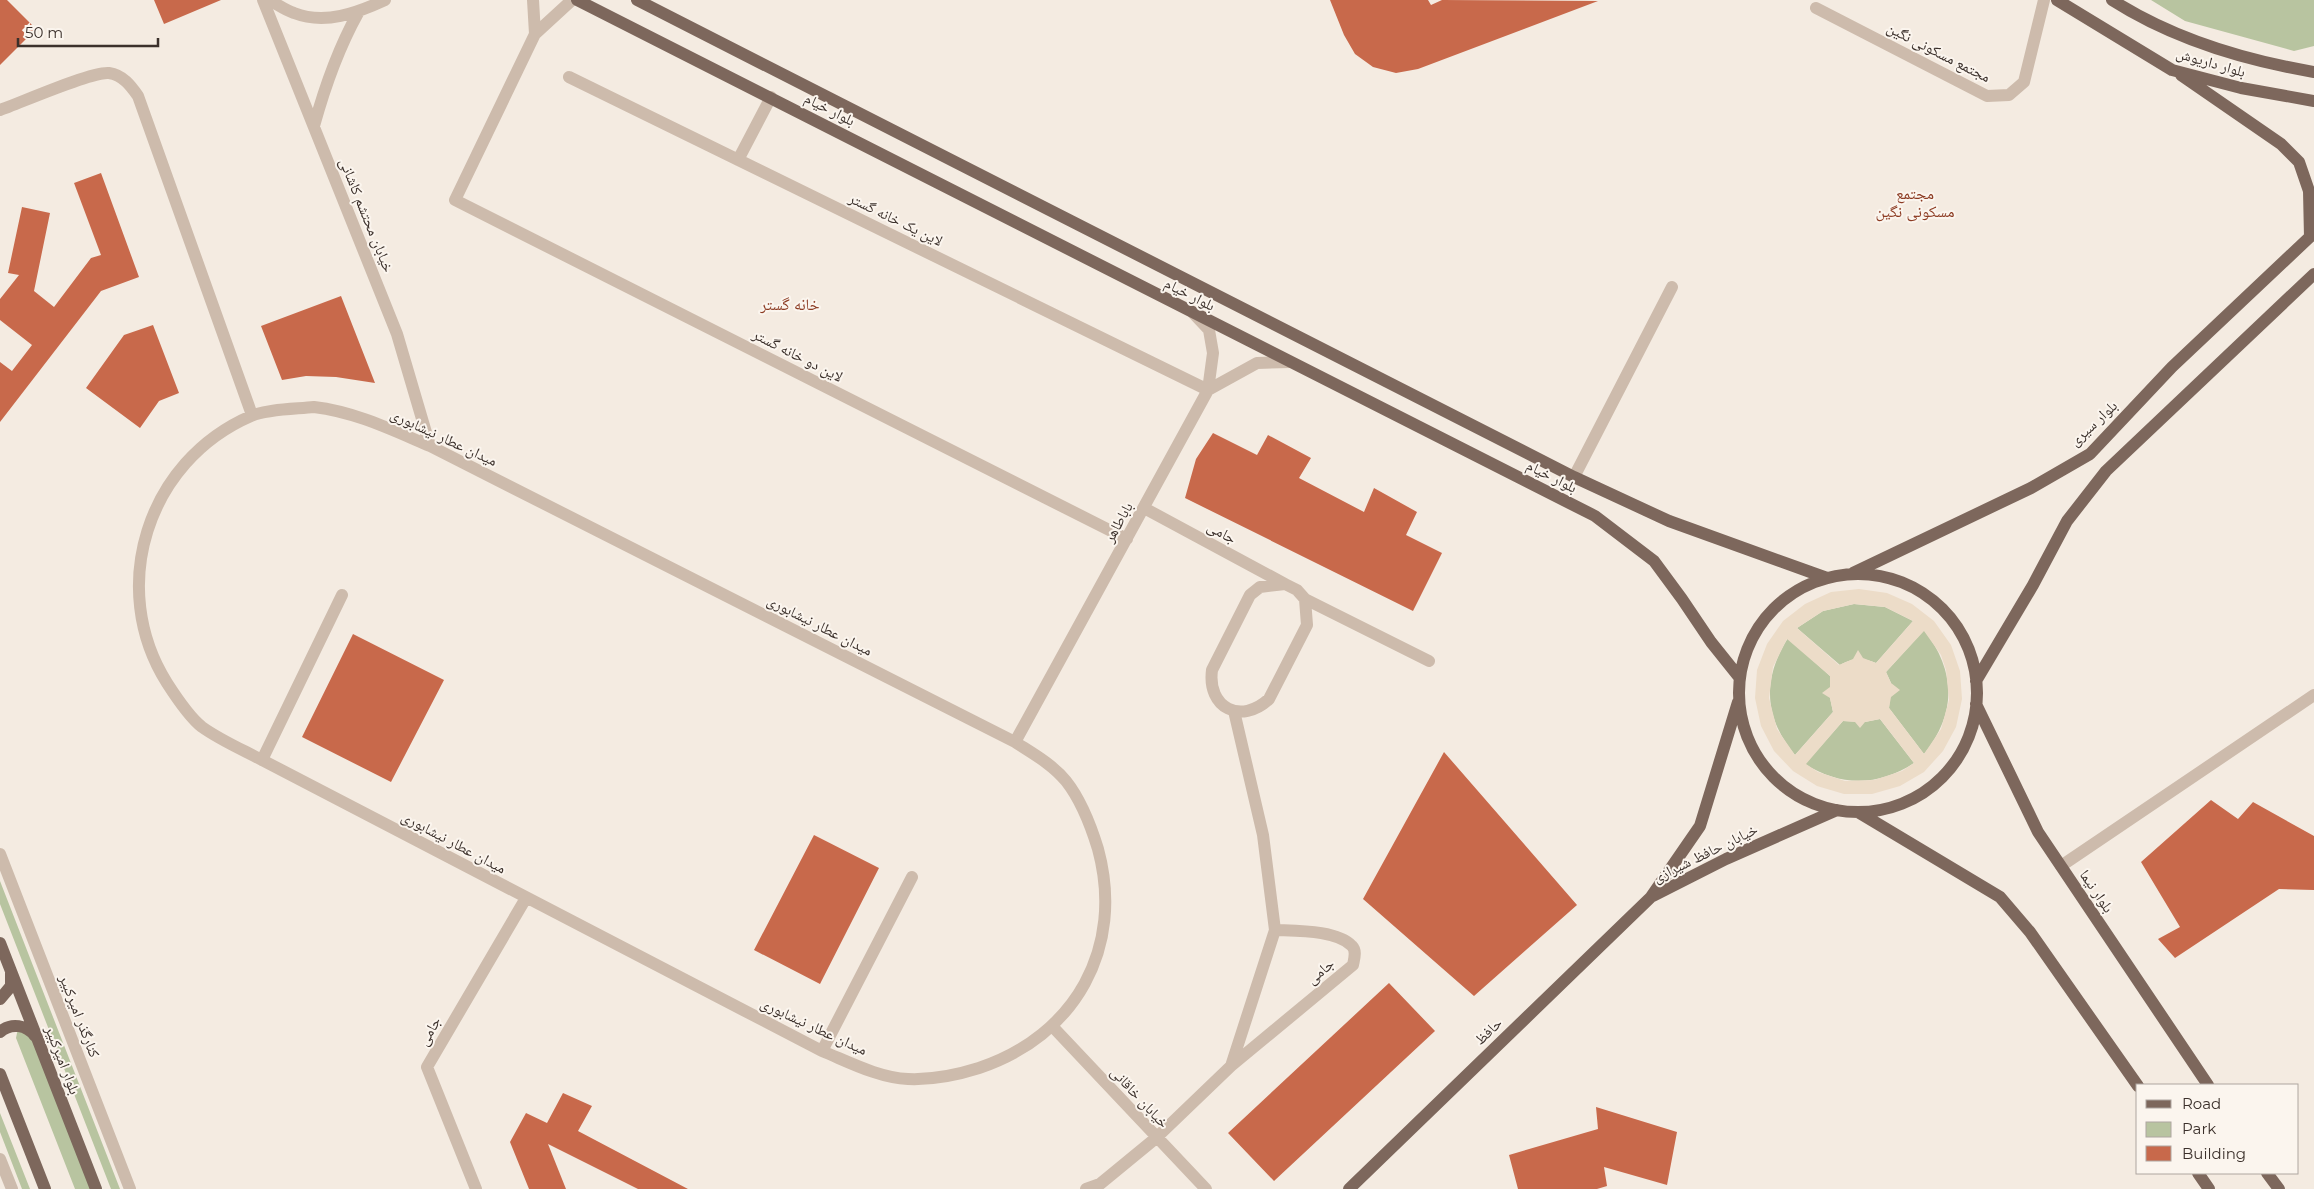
<svg xmlns="http://www.w3.org/2000/svg" width="2314" height="1189" viewBox="0 0 2314 1189" font-family="Montserrat,'Noto Naskh Arabic',sans-serif">
<style>
.green{fill:#b8c4a0}
.plaza{fill:#ecdcc8;fill-rule:evenodd}
.building{fill:#c8694b}
.lines{fill:none;stroke-linecap:round;stroke-linejoin:round}
.minor{stroke:#cdbbac;stroke-width:12}
.major{stroke:#7d675c;stroke-width:12}
.labels{text-anchor:middle;dominant-baseline:central;stroke-width:4;stroke-linejoin:round;paint-order:stroke}
.street-label{font-size:15px;fill:#3b302b;stroke:#fbf5ee}
.neighbourhood-label{font-size:16px;fill:#8c3b22;stroke:#fbf5ee}
</style>
<rect width="100%" height="100%" fill="#f4ebe1"/>
<path class="green" d="M2151,0H2314V46L2294,51L2185,21Z
M1854,604L1885,607L1913,621L1876,663C1861,657 1854,658 1840,665L1797,628L1823,611Z
M1924,630C1956,671 1957,713 1924,754L1889,708L1891,683L1886,672Z
M1788,638L1830,676V698L1833,712L1795,755C1764,717 1762,680 1788,638Z
M1880,719L1914,763C1879,786 1841,787 1805,764L1843,721L1865,722Z
M0,881L120,1189H111L0,904Z
M27,1024L96,1189H75L16,1038L18,1028Z
M0,1113L30,1189H22L0,1132Z"/>
<path class="plaza" d="M1859,589L1887,593L1912,604L1934,621L1951,645L1960,671L1962,699L1956,727L1943,751L1924,772L1900,786L1872,794H1844L1817,786L1793,771L1774,751L1761,726L1755,698L1757,670L1767,644L1783,621L1805,604L1831,592ZM1854,604L1885,607L1913,621L1876,663L1863,658L1858,650L1853,659L1839,665L1797,628L1823,611ZM1924,631L1941,655L1946,670L1949,700L1941,729L1924,754L1889,708L1891,697L1900,690L1891,683L1886,672ZM1787,639L1830,676V687L1822,693L1830,698L1833,712L1795,755L1777,729L1769,698L1773,667ZM1880,719L1914,763L1902,771L1874,780L1845,781L1818,772L1806,764L1843,721L1855,722L1860,728L1865,722Z"/>
<path class="building" d="M0,0H7L36,29L0,65Z
M154,0H221L164,24Z
M1330,0H1428L1431,5L1442,0L1598,1L1418,69L1396,73L1373,67L1355,54L1344,35Z
M101,173L139,277L101,291L0,422V362L12,371L32,345L0,320V299L19,275L8,273L22,207L50,213L34,291L54,307L91,258L101,255L74,183Z
M341,296L375,383L336,377L306,376L282,380L261,326Z
M153,325L179,393L159,401L140,428L86,388L124,335Z
M1213,433L1257,455L1268,435L1311,458L1299,478L1364,512L1374,488L1417,512L1406,535L1442,553L1413,611L1185,498L1196,459Z
M353,634L444,680L391,782L302,737Z
M1444,752L1577,905L1474,996L1363,899Z
M2211,800L2238,819L2253,802L2314,836V890L2279,889L2175,958L2158,939L2180,927L2141,862Z
M814,835L879,868L820,984L754,950Z
M1389,983L1435,1031L1274,1181L1228,1133Z
M563,1093L592,1106L578,1131L688,1189H638L548,1144L566,1189H529L510,1142L526,1113L547,1123Z
M1596,1107L1677,1132L1667,1185L1604,1167L1607,1186L1597,1189H1518L1509,1155L1598,1129Z"/>
<g class="lines">
<path class="minor" d="M263,0L397,334L430,446
M269,0C277,4 285,10 294,13C325,25 357,13 385,0
M533,0L535,34
M572,0L535,34L455,200L1127,539
M1816,8L1987,96L2009,95L2024,82L2044,0
M569,77L1208,390
M0,110C20,103 92,71 109,73C123,75 131,86 138,96L252,415
M314,126C325,86 338,49 358,13
M738,160L771,97
M1208,390L1257,363L1290,362
M314,407C356,412 392,430 430,446L1015,742C1032,753 1052,764 1066,781C1081,800 1091,826 1098,849C1125,948 1075,1036 979,1068C957,1075 932,1080 908,1079C879,1078 849,1062 822,1051L262,760C243,750 220,740 202,727C189,717 176,697 167,683C107,588 147,461 251,416C267,409 296,409 314,407Z
M1574,477L1672,287
M1144,508L1285,584
M1285,584L1297,590L1305,599L1307,625L1269,699C1241,725 1207,708 1212,670L1250,595L1260,587Z
M1305,599L1429,661
M1015,742L1208,390L1213,353L1209,330L1193,313
M262,760L342,595
M0,854L130,1189
M2061,866L2314,695
M1052,1026L1206,1189
M822,1051L912,877
M1231,1066L1275,930L1263,835L1234,711
M0,1159L12,1189
M476,1189L427,1067L526,898
M1086,1189L1100,1184L1156,1138L1231,1066L1353,965C1354,959 1357,951 1352,946C1337,930 1296,931 1275,930"/>
<path class="major" d="M577,0L1595,516L1654,561L1682,599L1711,642L1739,677
M637,0L1574,477L1669,521L1827,578
M2057,0L2172,70L2241,88L2314,101
M2112,0C2173,39 2243,60 2314,72
M2181,75L2281,144L2299,162L2309,191L2310,237
M1853,573L2031,488L2090,454L2172,367L2314,233
M1739 693a119 119 0 1 1 238 0a119 119 0 1 1-238 0Z
M1976,681L2033,585L2067,521L2106,471L2314,274
M1976,704L2038,832L2208,1085
M1858,812L2000,897L2030,932L2138,1086
M1653,896L1726,859L1837,810
M0,943L96,1189
M0,999L11,986V973
M0,1032C11,1022 27,1025 35,1036
M0,1074L45,1189
M2198,1173L2209,1189
M2267,1173L2279,1189
M1349,1189L1651,897L1700,826L1738,702"/>
</g>
<g class="labels">
<g class="street-label">
<text transform="translate(1939 52) rotate(27)">مجتمع مسکونی نگین</text>
<text transform="translate(2211 62) rotate(16)">بلوار داریوش</text>
<text transform="translate(830 109) rotate(27)">بلوار خیام</text>
<text transform="translate(367 215) rotate(68)">خیابان محتشم کاشانی</text>
<text transform="translate(896 219) rotate(26)">لاین یک خانه گستر</text>
<text transform="translate(1190 294) rotate(27)">بلوار خیام</text>
<text transform="translate(798 355) rotate(27)">لاین دو خانه گستر</text>
<text transform="translate(2093 423) rotate(-43)">بلوار سیری</text>
<text transform="translate(444 437) rotate(25)">میدان عطار نیشابوری</text>
<text transform="translate(1552 476) rotate(27)">بلوار خیام</text>
<text transform="translate(1118 522) rotate(-61)">باباطاهر</text>
<text transform="translate(1222 532) rotate(29)">جامی</text>
<text transform="translate(820 625) rotate(27)">میدان عطار نیشابوری</text>
<text transform="translate(454 842) rotate(28)">میدان عطار نیشابوری</text>
<text transform="translate(1705 853) rotate(-26)">خیابان حافظ شیرازی</text>
<text transform="translate(2097 891) rotate(56)">بلوار نیما</text>
<text transform="translate(1320 971) rotate(-40)">جامی</text>
<text transform="translate(80 1016) rotate(69)">کنارگذر امیرکبیر</text>
<text transform="translate(814 1026) rotate(25)">میدان عطار نیشابوری</text>
<text transform="translate(429 1031) rotate(-60)">جامی</text>
<text transform="translate(1488 1031) rotate(-44)">حافظ</text>
<text transform="translate(63 1060) rotate(69)">بلوار امیرکبیر</text>
<text transform="translate(1140 1097) rotate(47)">خیابان خاقانی</text>
</g>
<g class="neighbourhood-label">
<text x="1915" y="193">مجتمع<tspan x="1915" dy="18">مسکونی نگین</tspan></text>
<text x="790" y="304">خانه گستر</text>
</g>
</g>
<rect x="2136" y="1084" width="162" height="90" fill="#fbf5ee" stroke="#aea6a0"/>
<rect x="2146" y="1100" width="25" height="8" fill="#7d675c" stroke="#aea6a0"/>
<text x="2182" y="1109" font-size="15" fill="#3b302b">Road</text>
<rect x="2146" y="1122" width="25" height="15" fill="#b8c4a0" stroke="#aea6a0"/>
<text x="2182" y="1134" font-size="15" fill="#3b302b">Park</text>
<rect x="2146" y="1146" width="25" height="15" fill="#c8694b" stroke="#aea6a0"/>
<text x="2182" y="1159" font-size="15" fill="#3b302b">Building</text>
<path d="M18 38v8h140v-8" fill="none" stroke="#3b302b" stroke-width="2.5"/>
<text x="25" y="38" font-size="15" fill="#3b302b" stroke="#fbf5ee" stroke-width="4" paint-order="stroke">50 m</text>
</svg>
